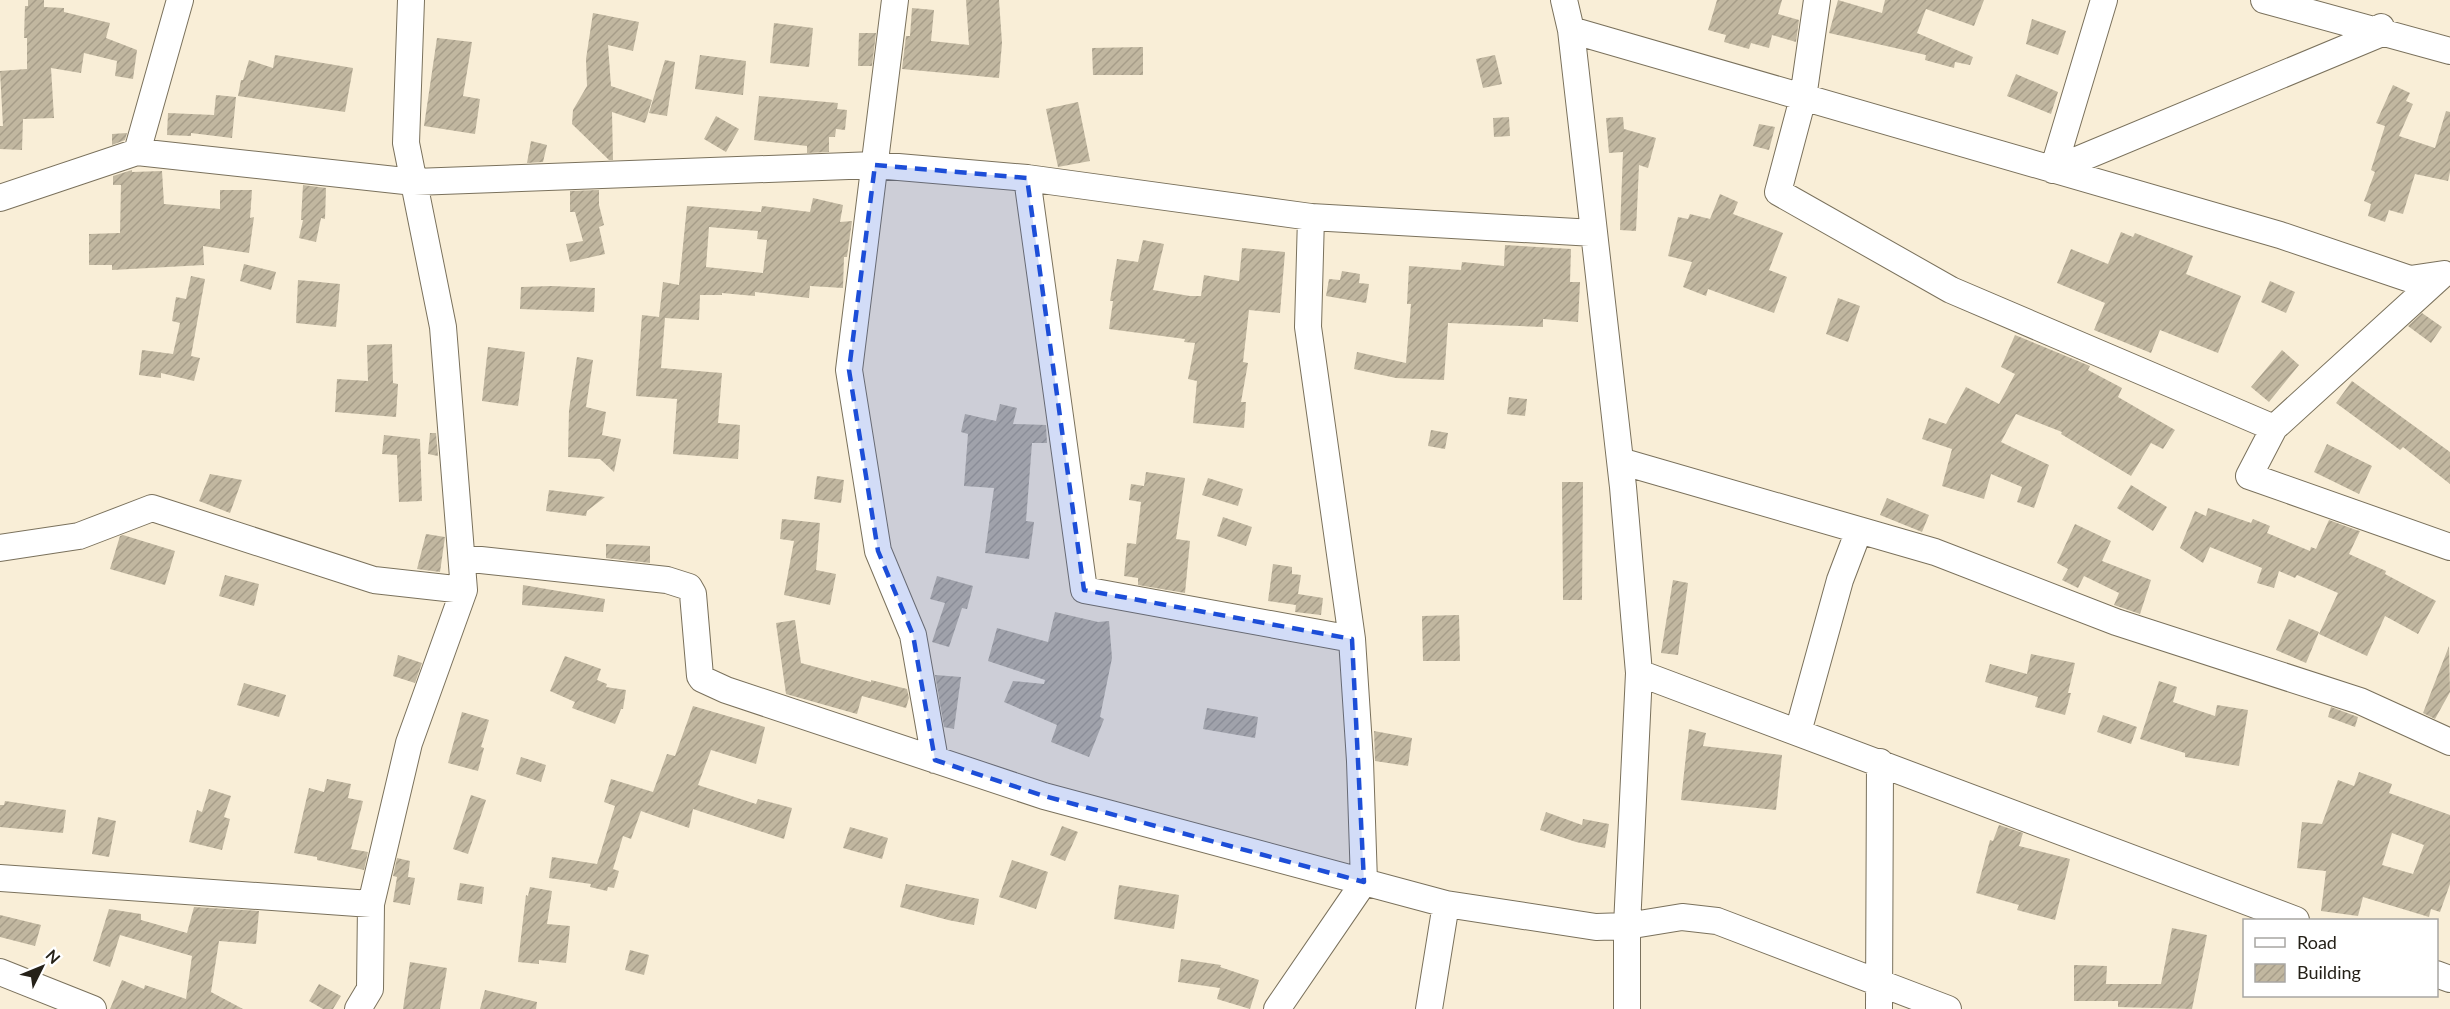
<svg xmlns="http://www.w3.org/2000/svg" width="2450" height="1009" viewBox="0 0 2450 1009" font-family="Lato,sans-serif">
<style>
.building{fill:url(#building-hatch);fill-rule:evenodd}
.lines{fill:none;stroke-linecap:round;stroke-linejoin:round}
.street-casing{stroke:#7a715c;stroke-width:28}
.street{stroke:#fff;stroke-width:26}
.marked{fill:#1d4ed8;fill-opacity:0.2;stroke:#1d4ed8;stroke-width:4.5;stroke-dasharray:12 8;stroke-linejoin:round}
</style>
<defs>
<pattern id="building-hatch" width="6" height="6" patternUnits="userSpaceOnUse" patternTransform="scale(1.5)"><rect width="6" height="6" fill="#c1b7a0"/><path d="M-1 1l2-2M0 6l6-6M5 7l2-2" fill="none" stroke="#a69d89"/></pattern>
</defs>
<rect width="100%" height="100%" fill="#f9eed7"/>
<path class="building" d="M28,0H44V7L64,8V12L110,23L106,38L137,50L133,79L115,76L117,61L84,53L81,73L51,68L54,118L23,119L22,150L0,149V126H3L0,71L27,69V38H24L25,6H28Z
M966,0H999L1002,43L999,78L902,69L906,36H910L912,8L934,10L931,41L969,45Z
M1717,0H1782L1778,14L1799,20L1796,42L1772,35L1769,48L1751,43L1749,49L1724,42L1726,35L1708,30Z
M1838,0L1882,13L1885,0H1984L1974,26L1926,9L1917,33L1973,57L1970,65L1955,62L1954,68L1925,60L1926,55L1829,33Z
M593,13L639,22L633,51L608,45L611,86L652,100L645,123L612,112L613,160H609L572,124L573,110L587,86L586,59Z
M2032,19L2066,31L2058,55L2026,44Z
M774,23L813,28L809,67L770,63Z
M859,33H876L872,66H858Z
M437,38L472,42L463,96L480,99L475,134L424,126Z
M1143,47V75H1093L1092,48Z
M275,55L353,68L345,112L238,96L241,80H243L249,60L273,68Z
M700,55L746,61L743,95L695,89Z
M1495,55L1502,84L1483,88L1476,59Z
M665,60L675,62L667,116L649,113Z
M2016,74L2058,92L2051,114L2007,96Z
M2393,85L2410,93L2406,101L2413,104L2399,136L2435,148L2446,111L2450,112V172L2448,181L2415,174L2403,214L2389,210L2385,222L2368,216L2371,204L2364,201L2375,172L2371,170L2385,126L2376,123Z
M216,95L236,97L232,138L191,133V136L167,135L168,113L214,115Z
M759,96L838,103L837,109L847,110L845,130L836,129L835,137H829V152L807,153V146L754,140Z
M1078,102L1090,161L1058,167L1046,109Z
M716,116L739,129L726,152L704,139Z
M1509,117L1510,136L1494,137L1493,118Z
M1623,117L1624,129L1656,138L1648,168L1639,165L1636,231L1620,230L1623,152L1609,153L1606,118Z
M1759,124L1775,127L1769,150L1753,146Z
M127,133L125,140L112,145V134Z
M531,141L547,145L543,162L527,163Z
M132,170V172L162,171L164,204L220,209V190H252L250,218L254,217L249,253L203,246L204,265L112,270V265H89V234L120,233L121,185H113V176Z
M303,185L326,188L325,219L321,218L316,242L299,238L303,220H301Z
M599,190V205L604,225L599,227L605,254L570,262L566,244L583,241L575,212H570V191Z
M1720,194L1738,202L1733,214L1783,233L1769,270L1787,277L1774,313L1708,289L1706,296L1683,287L1692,262L1668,256L1678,217L1688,219L1690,214L1710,219Z
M813,198L843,205L840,222L852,221L847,257H844L843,288L810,286L809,298L755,292V296L722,293V295H700L699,320L665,318L661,368L722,373L718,423L740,425L738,459L673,454L677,399L636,396L642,315L659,317L663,282L679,285L687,206L761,212L762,206L810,212ZM709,227L758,231L757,239L767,240L763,273L706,267Z
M2121,232L2133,237L2135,233L2193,256L2186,274L2241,296L2218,353L2160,330L2151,353L2094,330L2105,303L2057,283L2071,249L2108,264Z
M1143,240L1164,244L1153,290L1190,296H1201L1204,275L1239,281L1242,248L1285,252L1280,313L1249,310L1243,362L1248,363L1241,402H1246L1244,428L1193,423L1197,381L1188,379L1195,343L1184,342L1185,339L1109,329L1113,301H1110L1117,259L1138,262Z
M1505,245L1571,249L1570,282H1580L1578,322L1543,319V327L1448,323L1444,380L1396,378L1354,369L1357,352L1406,363L1411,304H1407L1409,266L1461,270L1462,262L1504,266Z
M244,264L276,272L271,290L240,281Z
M1342,271L1360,274L1359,283L1369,284L1366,303L1326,296L1329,279L1340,280Z
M191,276L205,279L191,356L200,358L194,381L161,373V378L139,375L142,350L173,354L180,323L172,321L176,297L186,299Z
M298,280L340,284L336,327L296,323Z
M2270,281L2295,292L2286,313L2261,302Z
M552,286L595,288L594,312L520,309L521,287Z
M1838,298L1860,306L1848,342L1826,334Z
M2422,313L2442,327L2431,343L2408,326Z
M2015,335L2090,366L2088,370L2122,388L2118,397L2175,430L2163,449L2151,443L2131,476L2061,434L2062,432L2016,414L2001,442L2049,465L2034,508L2017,502L2022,487L1991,474L1984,499L1942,486L1952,449L1922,439L1929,418L1946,424L1966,387L1999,404L2015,374L2001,367Z
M392,344L393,383L398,384L396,417L335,412L337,379L368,381L367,345Z
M488,347L525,352L518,406L482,401Z
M2282,350L2299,365L2269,402L2251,387Z
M577,357L593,360L586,407L606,412L602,435L621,439L614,472L600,459L568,457L569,410Z
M2352,381L2450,452V484L2403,447L2400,450L2336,403Z
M1509,397L1527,399L1525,416L1507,414Z
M1000,404L1017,408L1013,424L1046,425L1047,443H1032L1026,521L1034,522L1029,559L985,553L994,488L964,486L968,434L961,432L965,414L996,421Z
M1431,430L1448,433L1445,449L1428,446Z
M430,433H436L438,456L428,454Z
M384,435L420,439L422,501L399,502L397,455L382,454Z
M2327,444L2372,466L2359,494L2314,472Z
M1146,472L1185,478L1176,539L1190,541L1185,593L1138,585V578L1124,576L1127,543L1136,544L1141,502L1129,500L1131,484L1144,486Z
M210,474L242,480L230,513L199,501Z
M817,476L844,480L841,503L814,499Z
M1208,478L1243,489L1238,506L1202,495Z
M1562,482H1583L1582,600H1563Z
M2131,485L2167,507L2153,531L2117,508Z
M549,490L605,497L587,511L586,516L546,511Z
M1887,498L1929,515L1922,532L1880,515Z
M2208,508L2251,523L2253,519L2270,526L2267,533L2310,551L2311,547L2316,549L2329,520L2356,530L2360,531L2349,554L2386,571L2385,574L2436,601L2418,634L2385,616L2367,656L2319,634L2338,593L2297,575L2295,578L2279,571L2274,588L2257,583L2262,568L2210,547L2203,563L2180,548L2195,511L2206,516Z
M1223,517L1252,527L1246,546L1217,536Z
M782,519L820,523L816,570L836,574L830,605L784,595L794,541L780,539Z
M2075,524L2111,541L2102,561L2151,580L2140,614L2114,605L2119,593L2084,576L2078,588L2062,580L2068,569L2057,563Z
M426,534L445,537L440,572L417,569Z
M123,535L175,551L165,585L110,569L120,536Z
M606,544L650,546V563L606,558Z
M1273,564L1292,567V574L1301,575L1298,594L1323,598L1321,615L1295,612L1296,605L1268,601Z
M225,575L259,584L254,606L219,596Z
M937,576L973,586L967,609L962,608L949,647L932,642L945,603L930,599Z
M1673,580L1688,583L1678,655L1661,653Z
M523,585L605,599L603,612L522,605Z
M1055,612L1098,622L1109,621L1112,658L1100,717L1104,719L1089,757L1051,742L1057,725L1004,702L1013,681L1044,684L1045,680L988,661L997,628L1048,642Z
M1459,615L1460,661H1423L1422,616Z
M2289,619L2319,632L2306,663L2276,650Z
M795,620L801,663L871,682V680L907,689L909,698L906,708L862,696L857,714L786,694L776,623Z
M2449,646L2450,692L2435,719L2423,713Z
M2031,654L2075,663L2068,693H2071L2065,715L2035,707L2038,697L1985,682L1990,664L2027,674Z
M398,655L422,663L415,683L393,676Z
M565,656L601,669L597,680L607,684L606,687L626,690L623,709H621L615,724L572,708L575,702L550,691Z
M935,675L961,677L954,729L944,727Z
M2159,681L2177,687L2173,702L2215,716L2217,705L2248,710L2239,766L2185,757V753L2140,739Z
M244,683L286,695L279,717L237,705Z
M693,706L765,727L756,764L711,750L698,785L756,804L758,799L792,808L784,839L693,809L689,828L641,811L631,839L623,836L613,869L619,871L614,888L608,887L607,891L590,887L591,884L549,878L552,857L597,864L615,806L604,802L611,779L653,792L667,754L675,756Z
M2331,707L2358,717L2355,727L2328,717Z
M1207,708L1258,717L1255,738L1203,729Z
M462,712L489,720L481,747L484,748L478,771L448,763Z
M2103,715L2137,727L2131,744L2097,732Z
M1689,729L1706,733L1703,746L1782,755L1776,810L1681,800Z
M1374,731L1412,738L1408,766L1375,761Z
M521,757L546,765L541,782L516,774Z
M2359,772L2392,784L2389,793L2450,815V884L2440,912L2431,909L2429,917L2363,897L2358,916L2321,911L2326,871L2297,868L2302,822L2322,824L2338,780L2354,786ZM2392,833L2424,845L2413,874L2382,865Z
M327,779L351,784L348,798L363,801L351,849L368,852L364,870L317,860V857L294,853L309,788L324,792Z
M209,789L231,796L224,817L230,819L222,850L189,842L197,810L202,812Z
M471,795L486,800L468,854L453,849Z
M5,801L66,810L63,833L0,827V805H4Z
M1546,812L1582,825L1583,819L1609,824L1605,848L1576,842L1540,830Z
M98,817L116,821L109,857L92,854Z
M1999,825L2023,833L2019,846L2070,859L2055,920L2017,910L2019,905L1976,893L1990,840L1993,841Z
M1062,826L1078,832L1065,861L1050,855Z
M850,827L888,838L882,859L843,848Z
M397,858L410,861L408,877L415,878L410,905L393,902L397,877L393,876Z
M1012,860L1048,872L1036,909L999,897Z
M460,883L484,887L482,904L457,900Z
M906,884L979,899L974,925L948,920L900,907Z
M1119,885L1179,895L1174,929L1114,919Z
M530,887L552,891L547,924L570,926L566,963L539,960V964L518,962L526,895L528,896Z
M194,907L259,911L256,944L219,941L211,992L243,1009H110L122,980L144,989L145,985L186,999L192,956L120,935L110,967L93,961L109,909L141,914V920L187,933Z
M0,915L41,925L35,946L0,937Z
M2172,928L2207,935L2192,1009L2118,1007V1001H2074V965L2107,966L2106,984H2161Z
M630,950L649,955L644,975L625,970Z
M1181,959L1221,965L1220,967L1259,980L1250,1009L1217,999L1220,988L1178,982Z
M410,962L447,968L440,1009H403Z
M319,984L341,996L333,1009H323L309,1001Z
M485,990L537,1002L536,1009H480Z"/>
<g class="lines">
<g class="street-casing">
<path id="street" d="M895,0L849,370L878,551L913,635L935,760
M1564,0L1571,30L1623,487L1639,673L1627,926V1009
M1817,0L1803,98L1778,192L1951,290L2274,428L2441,276
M2104,0L2053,170L2382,33L2381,27
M2264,0L2450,51
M1571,30L2280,235L2410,279L2444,274
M137,152L414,182L875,165L1027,178
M0,198L137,152L180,0
M1311,217L1027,178L1084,590L1352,639
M2274,428L2249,476L2450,547
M1620,461L1935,552L2116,622L2360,701L2450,742
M0,548L79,536L152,508L374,580L464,590
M462,558L667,580L689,587L693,594L700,676L702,679L726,690L1044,796L1446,904L1596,927L1627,926L1682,917L1717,921L1948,1009
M1639,673L2296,920
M1798,732L1840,580L1859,530
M0,878L371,904
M0,972L93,1009
M2436,974L2450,979
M358,1009L370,989L371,904L409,743L464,590L443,327L406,143L411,0
M1277,1009L1364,882L1360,761L1352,639L1308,327L1311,217L1594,233
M1429,1009L1446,904
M1879,1009L1880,762"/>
</g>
<use href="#street" class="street"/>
</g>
<path class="marked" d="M875,165L1027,178L1084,590L1352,639L1364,882L1044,796L935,760L913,635L878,551L849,370Z"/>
<rect x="2243" y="919" width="195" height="78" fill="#ffffff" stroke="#a8a6a3" stroke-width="1.5"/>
<rect x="2255" y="938" width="30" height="9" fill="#ffffff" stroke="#a8a6a3" stroke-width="1.5"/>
<text x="2297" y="949" font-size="18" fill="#252118">Road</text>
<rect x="2255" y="964" width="30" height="18" fill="url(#building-hatch)" stroke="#a8a6a3" stroke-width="1.5"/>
<text x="2297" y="979" font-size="18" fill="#252118">Building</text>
<g transform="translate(42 967) rotate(47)" stroke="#ffffff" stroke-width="4.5" paint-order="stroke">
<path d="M0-4.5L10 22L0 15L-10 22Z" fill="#252118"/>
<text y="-9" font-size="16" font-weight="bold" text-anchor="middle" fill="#252118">N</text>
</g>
</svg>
